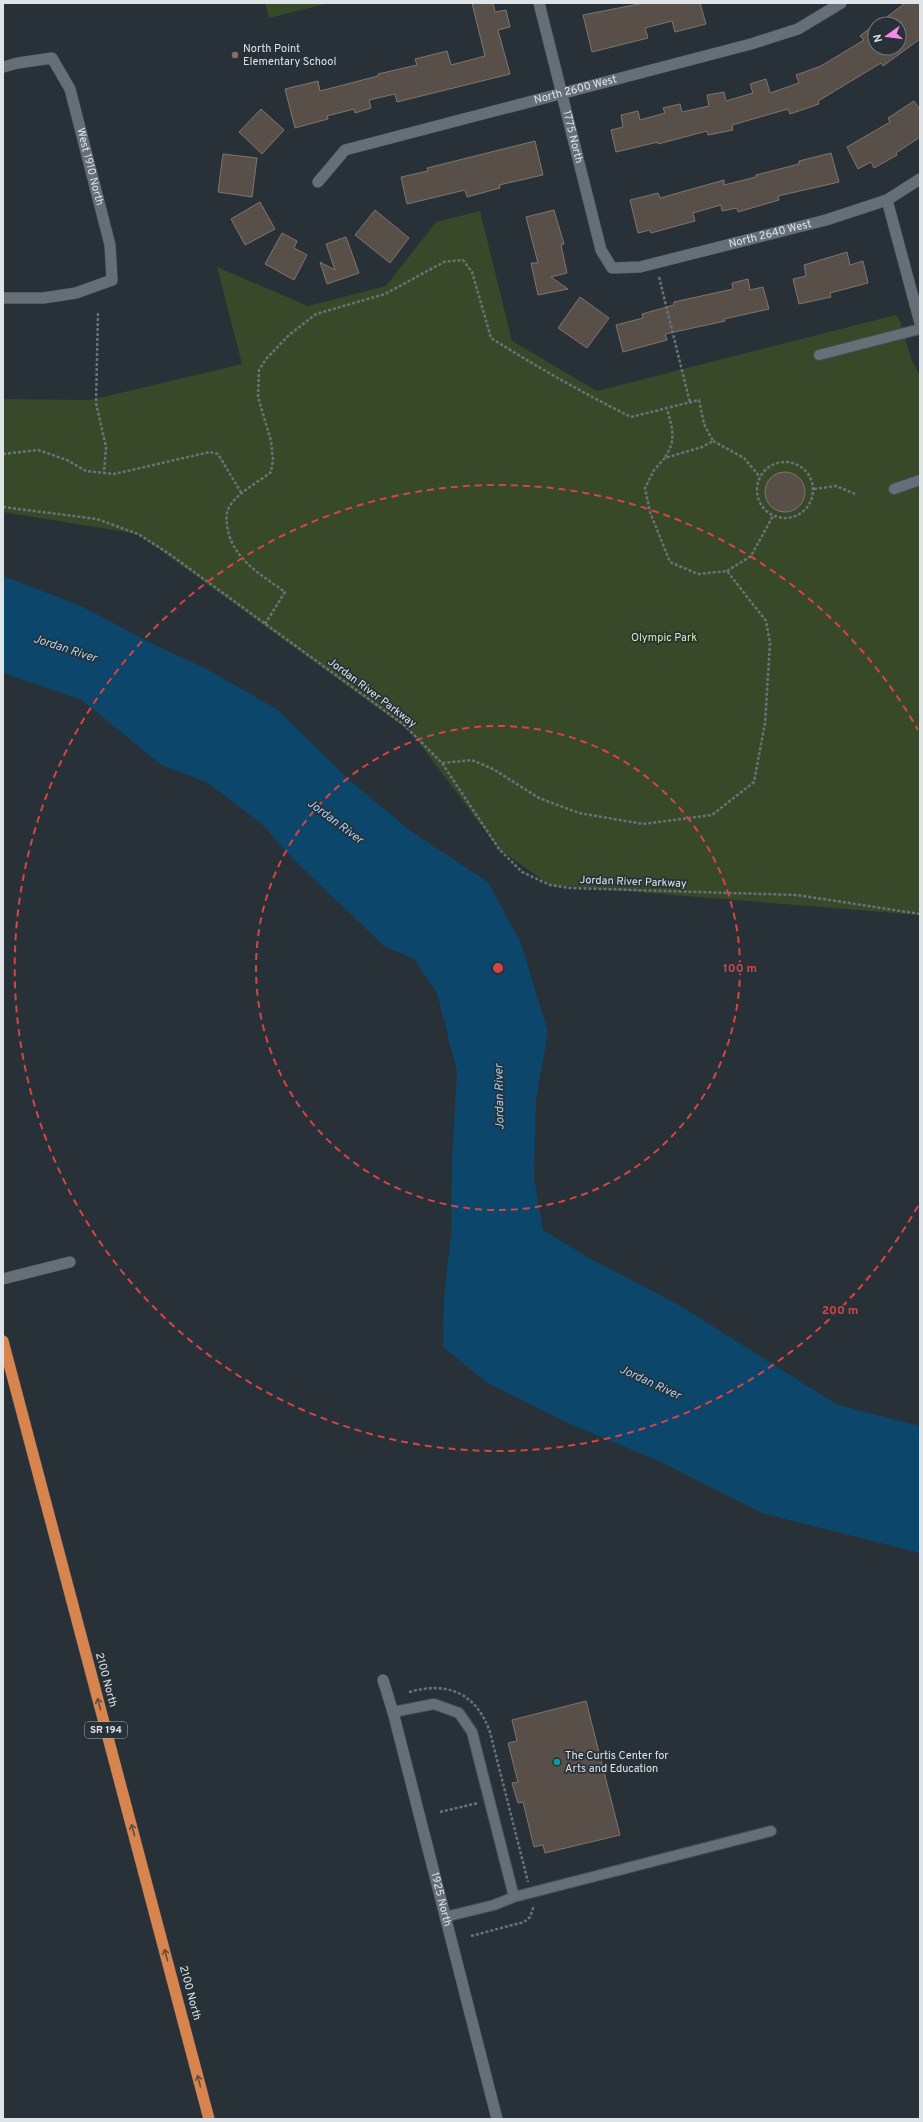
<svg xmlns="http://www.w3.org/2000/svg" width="923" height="2122" viewBox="0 0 923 2122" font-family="Overpass,sans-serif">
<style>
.green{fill:#38492a}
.water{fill:#0c466b}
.building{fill:#594f49;stroke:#80756e}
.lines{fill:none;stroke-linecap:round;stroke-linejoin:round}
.service-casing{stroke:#464d53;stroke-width:12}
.minor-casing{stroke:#464d53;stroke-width:12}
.trunk-casing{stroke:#464d53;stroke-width:12}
.path{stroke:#6a7278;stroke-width:2.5;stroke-dasharray:3 2;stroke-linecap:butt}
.service{stroke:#666f77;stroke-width:10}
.minor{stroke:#666f77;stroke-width:11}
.trunk{stroke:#d8844e;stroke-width:11}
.oneway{stroke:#664e40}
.ring{fill:none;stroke:#d74445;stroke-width:2;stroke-dasharray:7 5}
.education-dot{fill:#8d6e63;stroke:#283138;stroke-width:1.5}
.culture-dot{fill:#0f9aa8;stroke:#283138;stroke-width:1.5}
.labels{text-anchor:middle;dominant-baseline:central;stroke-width:3.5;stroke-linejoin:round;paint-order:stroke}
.shield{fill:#283138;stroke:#a7aeb3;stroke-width:1}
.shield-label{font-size:10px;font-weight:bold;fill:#dee4e8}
.poi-label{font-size:11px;fill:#dee4e8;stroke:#283138;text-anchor:start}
.street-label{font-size:11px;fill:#dee4e8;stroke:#283138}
.park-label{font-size:11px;fill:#c8f4a4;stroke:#283138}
.water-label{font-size:12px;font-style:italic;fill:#a3cff2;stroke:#283138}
.centre{fill:#d74445;stroke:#283138;stroke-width:2}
.ring-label{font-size:12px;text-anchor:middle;font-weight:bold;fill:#d74445;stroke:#283138;stroke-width:3.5;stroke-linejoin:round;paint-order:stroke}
</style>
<rect width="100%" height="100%" fill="#283138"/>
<path class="green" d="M265,3H329L269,18Z
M480,211L512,341L597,391L896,315L900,321L912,361L920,376V915L550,885L499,849L411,732L138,534L3,512V399L91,400L242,364L217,267L308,306L386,286L436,222Z"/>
<path class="water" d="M3,576L81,606L153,644L205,668L278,710L348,779L412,832L488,882L521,943L548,1032L536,1099L534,1178L543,1230L589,1258L679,1305L838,1405L920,1426V1553L762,1513L661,1462L570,1424L486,1382L443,1347L444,1296L451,1236L452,1158L457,1072L437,993L414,959L384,946L291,857L264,826L208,783L160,764L82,700L3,673Z"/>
<path class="building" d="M472,3H493L495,12L506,10L510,27L498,30L510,74L397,102L395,94L369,100L371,108L355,113L354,109L327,116L328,119L295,128L285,89L318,81L320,91L378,76V74L417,65L415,59L447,51L451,65L485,56Z
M644,3H700L706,24L675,32L672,21L645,28L648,38L592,52L583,15Z
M905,3H920V39L883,66L881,63L818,101L819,104L790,114L788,109L732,125L733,130L708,135L707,131L658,144V142L616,152L611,130L623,127L621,115L638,111L640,120L665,113L663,108L680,104L682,112L709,106L707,95L724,92L726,101L753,93L750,84L766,79L770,93L799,83L796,75L821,66L864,40L860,36L875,24V48H899V24H878Z
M914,101L920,110V137L896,153L897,155L874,168L871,162L858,169L847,147L890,122L888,118Z
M261,109L284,130L262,154L239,132Z
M535,141L543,175L499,185L500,188L467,197L465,190L407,204L401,177L428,171L427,168Z
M831,153L839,182L778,196L779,200L738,212L737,208L722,211L721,205L693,213L695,221L651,233L650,230L638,233L630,200L658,193L660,198L724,180V185L756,177V175L799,164V161Z
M223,154L257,158L252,197L218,192Z
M260,202L275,229L245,245L231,219Z
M375,210L409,238L390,263L355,235Z
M554,210L564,244L561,245L567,273L551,277L568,289L538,295L531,263H538L526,217Z
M282,233L297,241L294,248L307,255L294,280L265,264Z
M346,237L359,273L327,284L320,262L335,270L326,244Z
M847,252L850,265L863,261L868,283L830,293L831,297L799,304L793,279L806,276L804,265Z
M748,279L750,290L763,287L769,309L724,319L725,321L665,334L667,340L623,352L616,325L643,318L642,314L674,305V302L733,289L732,283Z
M580,297L609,318L587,348L558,328Z
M765 492a20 20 0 1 1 40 0a20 20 0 1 1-40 0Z
M586,1701L620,1835L545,1853L543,1845L534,1847L523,1802L518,1803L512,1783L518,1782L508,1743L517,1741L512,1720Z"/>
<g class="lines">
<g class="service-casing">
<path id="service" d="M819,355L920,329
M894,489L920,480
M393,1712L434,1704L459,1713L472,1732L514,1897
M445,1917L494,1905L514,1897L771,1831"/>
</g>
<g class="minor-casing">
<g id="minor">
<path id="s1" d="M539,3L601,250L612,268L640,267L826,220L887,200L920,179"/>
<path id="s2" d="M3,67L18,63L52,58L70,89L110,245L112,280L76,293L43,298H3"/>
<path id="s3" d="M318,182L345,150L751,44L798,29L841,3"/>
<path d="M887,200L920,323"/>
<path d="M3,1279L70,1262"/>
<path id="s4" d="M383,1680L393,1712L497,2119"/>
</g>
</g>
<g class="trunk-casing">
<path id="trunk" d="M3,1341L209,2119"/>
</g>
<path class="path" d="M659,277L690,403
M98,313L96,403L106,447L104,473
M713,441L744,458L760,477
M3,454L38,450L67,460L86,471L114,474L210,452L218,454L242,494
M665,457C677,440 672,427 667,409
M757 490a28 28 0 1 1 56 0a28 28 0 1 1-56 0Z
M814,489L836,486L855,494
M3,507L97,519L138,534L168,553L403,724L442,763L499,849L522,872L550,885L569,888L797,895L920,914
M727,571L751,556L773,516
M265,624L285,592C260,574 231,558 227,525C226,517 226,511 231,504C240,491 259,482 271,472L273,460L271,441L258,397L259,370L266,359L289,335L316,314L385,294L444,262L463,260L472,272L491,338C537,367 583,393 631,417L699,400L704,424L713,441L702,447L665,458L654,470L645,488L650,512L670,562L698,574L727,571L766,621L770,643L765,723L754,782L712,815L643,824L579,813L539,798L493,769L472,760L442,763
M409,1692C448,1681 476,1693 490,1732L528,1882
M440,1812L478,1803
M471,1936L524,1922L530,1917L534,1905"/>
<use href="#service" class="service"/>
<use href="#minor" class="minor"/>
<use href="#trunk" class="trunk"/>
</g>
<defs><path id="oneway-shaft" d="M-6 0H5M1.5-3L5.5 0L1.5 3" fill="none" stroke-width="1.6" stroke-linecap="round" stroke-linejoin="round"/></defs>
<g class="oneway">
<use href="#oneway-shaft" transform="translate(99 1704) rotate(-105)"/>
<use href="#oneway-shaft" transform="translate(133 1830) rotate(-105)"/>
<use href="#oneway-shaft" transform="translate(166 1955) rotate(-105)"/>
<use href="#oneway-shaft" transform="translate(199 2081) rotate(-104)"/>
</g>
<g class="ring">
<circle cx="498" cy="968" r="242"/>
<path d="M918 1206A483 483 0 1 1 918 730"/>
</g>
<circle class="education-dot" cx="235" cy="55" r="4"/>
<circle class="culture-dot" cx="557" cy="1762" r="4"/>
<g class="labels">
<rect class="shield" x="85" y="1722" width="42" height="16" rx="3"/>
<g class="shield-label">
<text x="106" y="1730">SR 194</text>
</g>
<g class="poi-label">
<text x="243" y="49">North Point<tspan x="243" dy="13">Elementary School</tspan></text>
<text x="565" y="1756">The Curtis Center for<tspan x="565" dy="13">Arts and Education</tspan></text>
</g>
<g class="street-label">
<text stroke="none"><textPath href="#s3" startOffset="280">North 2600 West</textPath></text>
<text stroke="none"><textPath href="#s1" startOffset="138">1775 North</textPath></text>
<text stroke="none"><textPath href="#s2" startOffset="166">West 1910 North</textPath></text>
<text stroke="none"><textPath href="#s1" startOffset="438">North 2640 West</textPath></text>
<text transform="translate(372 693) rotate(37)">Jordan River Parkway</text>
<text transform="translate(633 882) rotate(2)">Jordan River Parkway</text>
<text transform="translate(106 1680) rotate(75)">2100 North</text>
<text stroke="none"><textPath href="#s4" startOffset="227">1925 North</textPath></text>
<text transform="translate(190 1993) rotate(75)">2100 North</text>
</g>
<g class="park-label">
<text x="664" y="638">Olympic Park</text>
</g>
<g class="water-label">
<text transform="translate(65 649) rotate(18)">Jordan River</text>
<text transform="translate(335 822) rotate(37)">Jordan River</text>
<text transform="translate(500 1097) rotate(-91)">Jordan River</text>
<text transform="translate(650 1383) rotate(25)">Jordan River</text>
</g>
</g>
<circle cx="498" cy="968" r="6" class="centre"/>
<g class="ring-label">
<text x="740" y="972">100 m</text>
<text x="840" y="1314">200 m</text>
</g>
<rect width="923" height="2122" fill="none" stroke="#dee4e8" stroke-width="8"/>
<g transform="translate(887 36) rotate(256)"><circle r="19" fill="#283138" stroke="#71797e"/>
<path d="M0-3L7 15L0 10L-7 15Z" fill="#f688ed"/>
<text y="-6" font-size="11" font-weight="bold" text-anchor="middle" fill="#dee4e8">N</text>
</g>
</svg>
